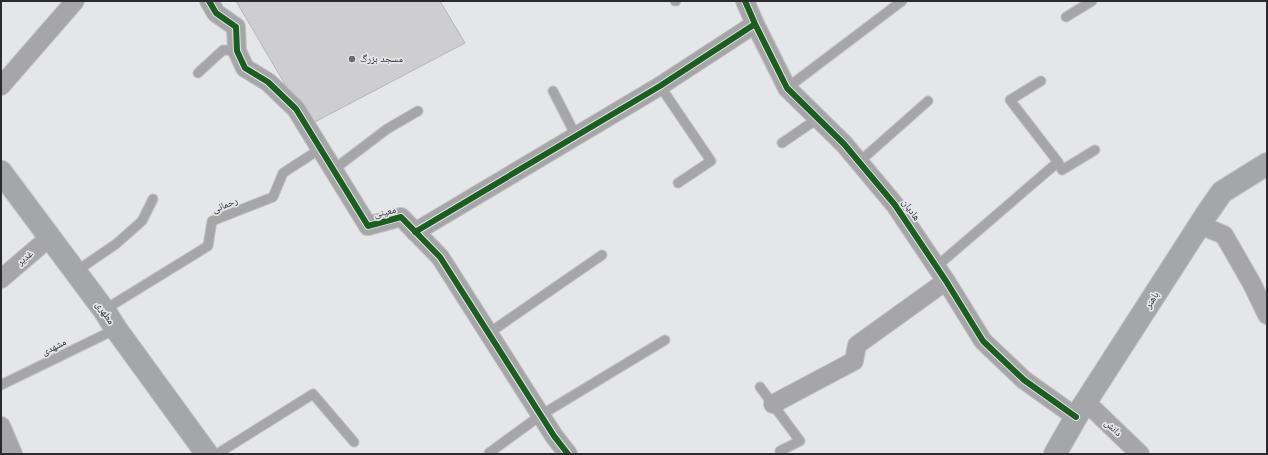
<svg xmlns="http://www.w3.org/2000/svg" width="1268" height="455" viewBox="0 0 1268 455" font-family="'Varela Round','Noto Naskh Arabic',sans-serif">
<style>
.building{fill:#ceced1;stroke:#b5b6b8}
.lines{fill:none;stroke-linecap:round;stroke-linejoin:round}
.lane-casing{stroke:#c1c1c3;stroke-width:11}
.street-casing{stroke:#c1c1c3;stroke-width:20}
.secondary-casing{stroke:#c1c1c3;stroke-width:24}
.lane{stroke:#a6a6a9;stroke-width:9}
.street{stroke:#a6a6a9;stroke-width:18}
.secondary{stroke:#a5a6a9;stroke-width:22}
.cycleway-casing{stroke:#e4e5eb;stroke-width:8}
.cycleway{stroke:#1b5e20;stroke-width:6}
.poi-dot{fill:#6c6c6f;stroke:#e4e5eb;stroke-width:1.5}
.labels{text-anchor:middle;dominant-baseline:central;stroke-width:3.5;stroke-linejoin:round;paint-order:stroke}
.poi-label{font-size:10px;fill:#2b2b2d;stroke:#e4e5eb;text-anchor:start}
.street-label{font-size:10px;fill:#2b2b2d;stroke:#e4e5eb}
</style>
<rect width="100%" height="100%" fill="#e5e6ea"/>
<path class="building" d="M236,1H440L465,43L309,125Z"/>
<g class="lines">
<g class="lane-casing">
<path id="lane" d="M675,1H676
M1066,17L1092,1
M198,73L223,50L237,51
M1041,81L1010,100L1058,162L1062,170L1095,150
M660,86L711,161L678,183
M787,88L902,1
M553,91L576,136
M782,143L817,119
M859,162L928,101
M333,170L387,129L418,111
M937,266L1058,162
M75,272L116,244L142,221L153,199
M104,310L208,246L212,221L273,197L283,173L320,149
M489,333L602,255
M1,385L116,329
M760,387L800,441L780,451
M489,453L541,415L665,340
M217,454L313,394L354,442"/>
</g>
<g class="street-casing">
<path id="street" d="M209,1L216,13L236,27L237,51L245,68L268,82L296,109L368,226L401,217L440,257L554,436L568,454
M745,1L755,24L787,88L844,144L895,205L946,281L983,341L1024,380L1076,417
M1,86L75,1
M1200,225L1224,235L1251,282L1267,315
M415,232L660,86L755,24
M1,279L50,237
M1086,402L1140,454
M773,404L854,361L857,345L946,281
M1,426L13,454"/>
</g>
<g class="secondary-casing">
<path id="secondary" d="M1,172L104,310L116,329L207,454
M1055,454L1076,417L1208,212L1222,192L1267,164"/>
</g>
<use href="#lane" class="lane"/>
<use href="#street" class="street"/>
<use href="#secondary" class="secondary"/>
<g class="cycleway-casing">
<path id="cycleway" d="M209,1L216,13L236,27L237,51L245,68L268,82L296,109L368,226L401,217L440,257L554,436L568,454
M745,1L755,24L787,88L844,144L895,205L946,281L983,341L1024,380L1076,417
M415,232L660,86L755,24"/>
</g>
<use href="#cycleway" class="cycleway"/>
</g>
<circle class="poi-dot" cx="352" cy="59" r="4"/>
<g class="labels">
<g class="poi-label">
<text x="360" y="59">مسجد بزرگ</text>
</g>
<g class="street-label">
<text transform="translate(225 205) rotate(-22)">رحمانی</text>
<text transform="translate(911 210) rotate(55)">هادیان</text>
<text transform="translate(385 212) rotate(-12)">معینی</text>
<text transform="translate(25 258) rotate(-40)">غدیر</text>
<text transform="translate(1152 300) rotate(-57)">باهنر</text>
<text transform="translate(105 313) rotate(56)">مطهری</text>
<text transform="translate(54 347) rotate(-26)">مشهدی</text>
<text transform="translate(1113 428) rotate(44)">دانش</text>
</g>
</g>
<rect width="1268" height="455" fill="none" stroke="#2b2b2d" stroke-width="4"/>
</svg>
